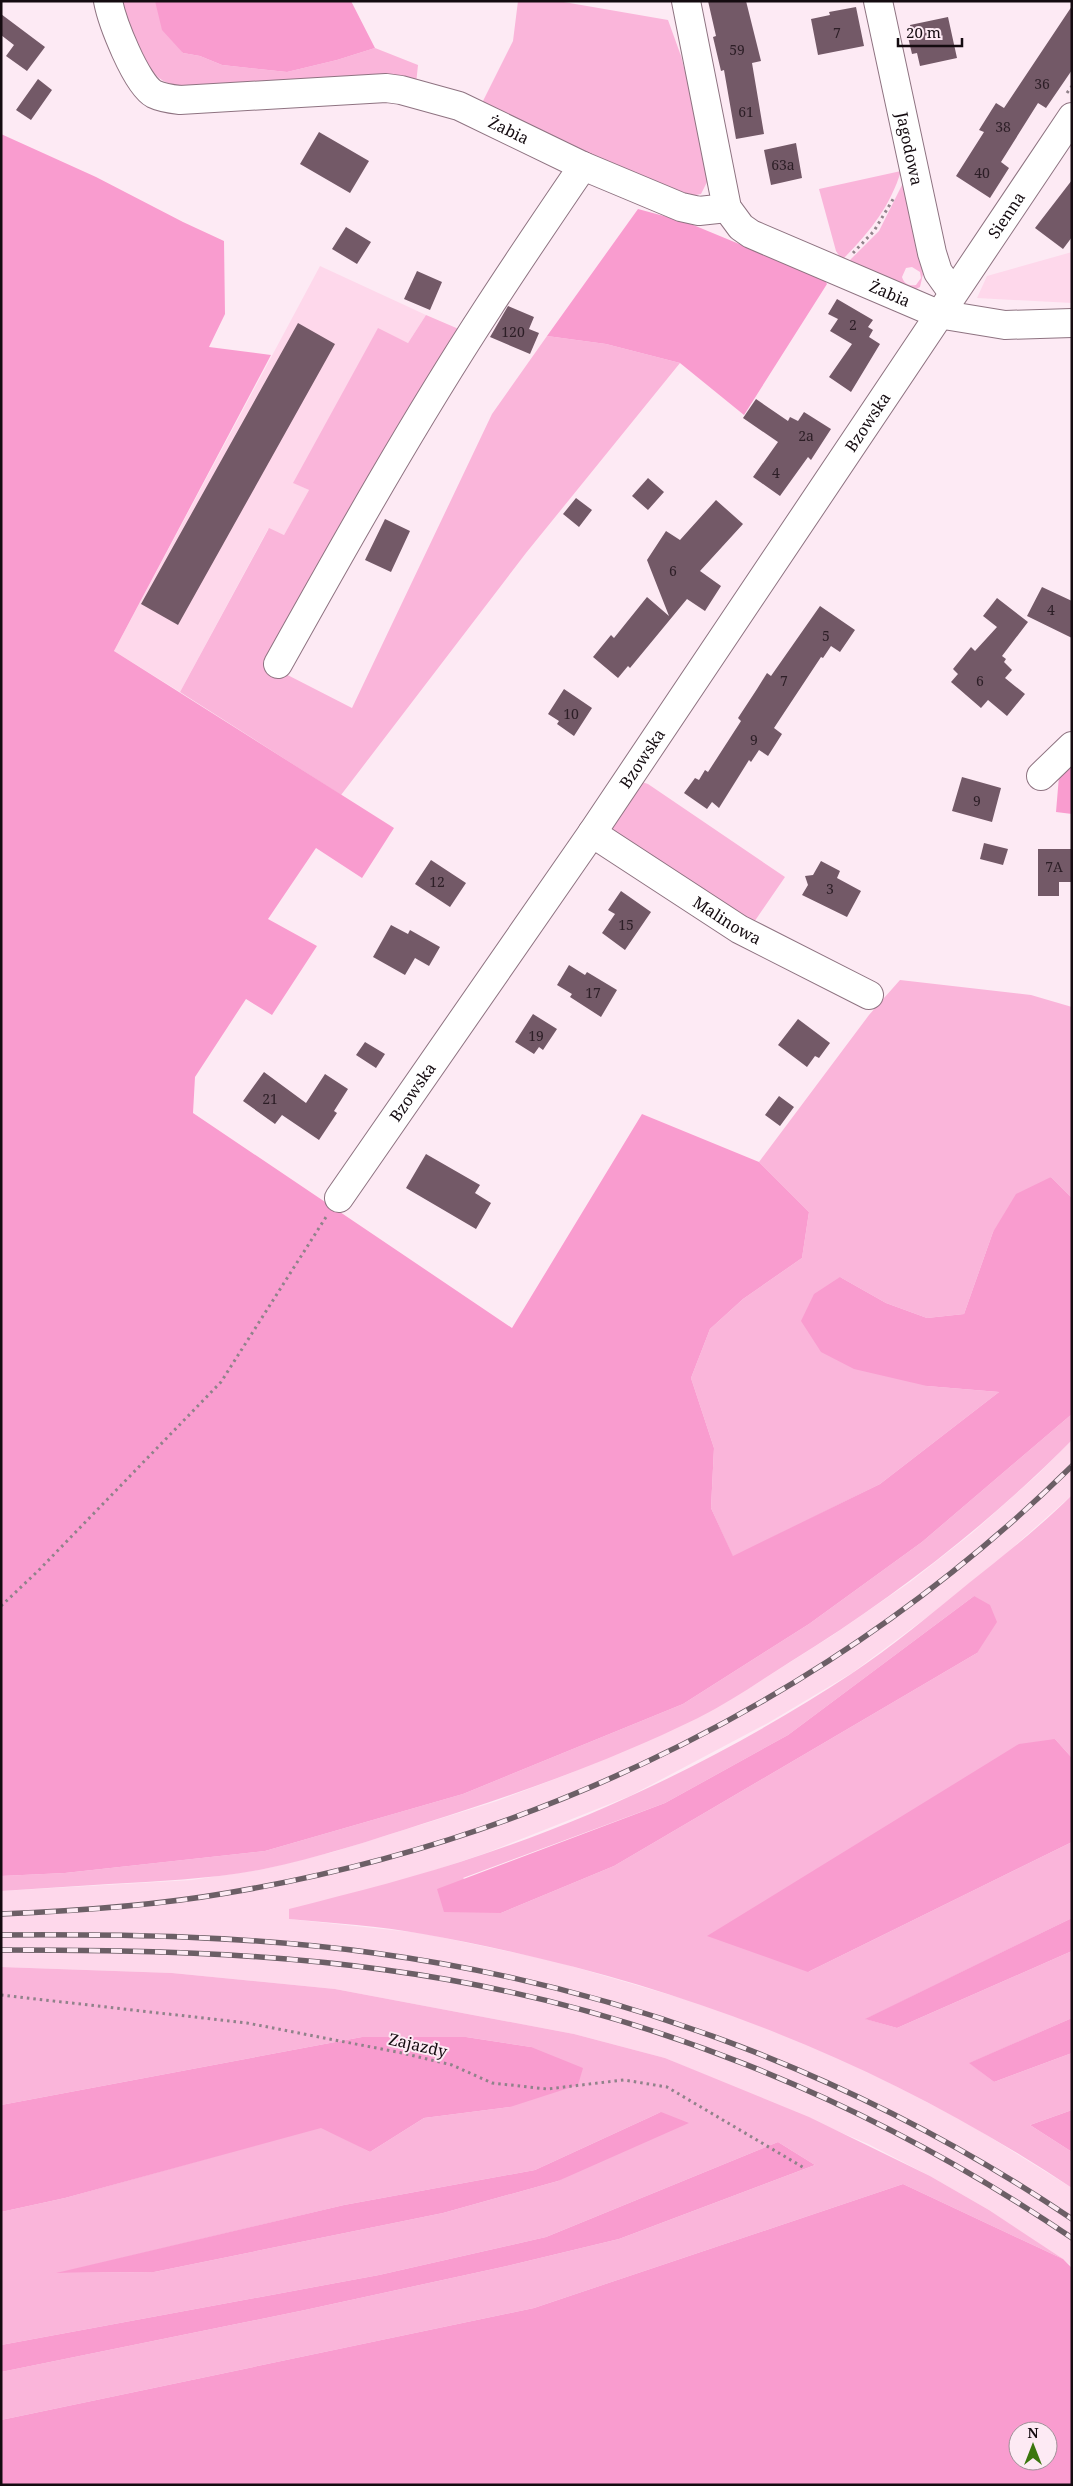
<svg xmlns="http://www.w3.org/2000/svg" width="1073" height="2486" viewBox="0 0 1073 2486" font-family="'Noto Serif',serif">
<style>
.built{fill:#fed8eb}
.green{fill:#fab5da;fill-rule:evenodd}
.forest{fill:#f99ccf;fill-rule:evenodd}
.building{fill:#735967}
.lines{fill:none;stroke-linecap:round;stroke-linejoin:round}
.minor-casing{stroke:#8e7381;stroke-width:30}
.path{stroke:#90828a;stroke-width:3;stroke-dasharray:2.5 4;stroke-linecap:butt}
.minor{stroke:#fff;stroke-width:28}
.rail-casing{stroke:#6c5f66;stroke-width:5.5}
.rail{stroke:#fdeaf4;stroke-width:4;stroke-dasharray:11;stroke-linecap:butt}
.labels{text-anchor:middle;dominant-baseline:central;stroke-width:4;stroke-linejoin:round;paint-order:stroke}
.number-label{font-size:14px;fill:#2c1e26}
.street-label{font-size:16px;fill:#140b10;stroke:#fdeaf4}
</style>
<rect width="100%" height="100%" fill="#fdeaf4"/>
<path class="built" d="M1072,252V303L977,298L987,276Z
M320,266L426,315L408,343L378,329L294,483L309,490L297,512L284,535L268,529L180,692L114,651Z
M1072,1440V1495L1000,1559L930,1615L852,1673L768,1723L630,1796L486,1853L289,1919L421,1933L554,1961L691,2001L751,2021L859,2067L969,2124L1072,2188V2266L989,2210L930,2176L868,2144L665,2058L574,2034L335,1989L172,1973L1,1967V1891L192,1880L264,1869L333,1852L497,1801L571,1773L751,1687L833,1635L910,1582L972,1533L1036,1476Z"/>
<path class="green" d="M119,1H155L183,53L200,56L222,65L287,72L337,60L375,48L418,65L416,84L197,88C184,86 169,86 159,78C137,61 129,25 119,1Z
M518,1H558L668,20L681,56L703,142L708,170L707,182L701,194L691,196L586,154L482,103L513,41Z
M901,171C890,207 869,233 842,260L836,251L819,189Z
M903,183L923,274L920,287L916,289L848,262L879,231ZM912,267L920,272L921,278L916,285C909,286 904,284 902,277L906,268Z
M426,315L461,330L268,665L352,708L492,414L547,336L606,344L680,363L526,553L341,795L180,692L269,528L284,535L309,490L293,483L378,328L408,343Z
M636,780L648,784L785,877L750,928L609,831Z
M900,980L1031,995L1072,1007V1198L1051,1177L993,1232L964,1314L927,1318L886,1303L840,1277L927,1386L999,1392L880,1484L733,1557L711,1508L714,1448L691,1378L710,1329L743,1299L802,1258L809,1212L759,1162L869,1015Z
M1072,1414V1440C987,1526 892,1599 790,1662C760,1681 730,1702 698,1718C610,1761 518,1794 425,1823C372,1840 318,1858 264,1869C212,1879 161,1881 109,1884C73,1886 37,1889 1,1891V1876L65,1873L265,1851L463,1794L683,1704L809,1624L922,1542Z
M1072,1495V1758L1055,1739L808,1972L1072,1842V1918L866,2019L897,2028L1072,1951V2018L970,2063L994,2082L1072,2053V2110L1030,2125L1072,2152V2188C872,2055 659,1976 423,1934C379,1926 334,1923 289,1919V1909C355,1892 420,1876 484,1854C611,1812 740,1747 851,1674C892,1647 931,1614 969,1583C1004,1555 1040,1527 1072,1495ZM974,1596L977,1653L614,1866L501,1913L463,1878L665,1803L788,1735Z
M1,1967L172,1973L335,1989L574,2034L665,2058L809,2117L930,2176L989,2210L1063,2259L1072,2268L1063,2259L903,2184L534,2308L1,2420V2372L305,2310L507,2266L619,2239L815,2165L778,2142L546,2237L379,2275L1,2345V2212L65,2198L321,2127L370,2152L424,2118L510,2107L531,2047L466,2037H362L1,2105ZM661,2112L558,2181L443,2213L154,2272L59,2273L344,2205L535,2170Z"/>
<path class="forest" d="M155,1H351L375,48L337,60L287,72L222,65L200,56L183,53L162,30Z
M1,134L96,177L183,222L224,241L225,314L209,347L271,355L114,651L394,828L362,878L316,848L268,919L317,946L272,1015L246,999L195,1077L193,1113L512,1328L642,1114L759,1162L809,1212L802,1258L743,1299L710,1329L691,1378L714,1448L711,1508L733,1556L880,1484L999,1392L927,1386L854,1369L821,1352L801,1321L814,1294L840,1277L886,1303L927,1318L964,1314L993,1232L1016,1194L1051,1177L1072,1198V1414L922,1542L809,1624L683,1704L463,1794L265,1851L65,1873L1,1876Z
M638,209L686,222L824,279L827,284L744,415L680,363L606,344L547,336Z
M1072,759V814L1056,812L1059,776Z
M974,1596L990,1605L997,1622L977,1653L614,1866L501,1913L444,1912L437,1889L665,1803L788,1735Z
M1055,1739L1072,1758V1842L808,1972L707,1936L1019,1744Z
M1072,1918V1951L897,2028L865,2019Z
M1072,2018V2053L994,2082L969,2063Z
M362,2037H466L531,2047L583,2068L578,2085L510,2107L424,2118L370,2152L321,2128L65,2198L1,2212V2105Z
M1072,2110V2152L1030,2125Z
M661,2112L689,2123L558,2181L443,2213L154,2272L56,2273L344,2205L535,2170Z
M778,2142L815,2165L619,2239L507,2266L305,2310L1,2372V2345L379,2275L546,2237Z
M903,2184L1063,2259L1072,2268V2485H1V2420L534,2308ZM1018,2431H1048V2461H1018Z"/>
<path class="building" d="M708,1H746L761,61L752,63L764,134L736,139L724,70L721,71L713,37L716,36Z
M1072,6V70L1046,108L1038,103L1001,162L1009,168L990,198L956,176L984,132L979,130L996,103L1004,108Z
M856,7L864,46L818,55L811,19L830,15L829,12Z
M1,14L45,47L27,71L6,56L14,45L1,35Z
M948,17L957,58L920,66L917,53L912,54L908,37H912L910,25Z
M38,79L52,90L31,120L16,110Z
M319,132L369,161L350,193L300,164Z
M796,143L802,178L771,185L764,150Z
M1072,180V237L1063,249L1035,228Z
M346,227L371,242L357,264L332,249Z
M417,271L442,282L430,310L404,299Z
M837,299L873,320L868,327L873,330L869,337L880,344L851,392L829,377L852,344L830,331L838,319L828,314Z
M508,306L534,317L529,329L539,333L530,354L490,337Z
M298,323L335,344L178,625L141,604Z
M756,399L788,421L790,417L798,421L804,412L831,429L811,460L808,457L780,496L753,477L778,442L743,418Z
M648,478L664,492L648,510L632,496Z
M576,498L592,510L579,527L563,514Z
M716,500L743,524L700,571L721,586L705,611L687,599L630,668L628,666L618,678L593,657L611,635L614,638L647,597L669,616L647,560L666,531L680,540Z
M385,519L410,531L391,572L365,560Z
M1042,587L1072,601V638L1027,616Z
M997,598L1028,622L1002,656L1006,659L1004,662L1012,670L1005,678L1025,694L1007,716L988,700L981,708L951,682L958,674L953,669L971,647L975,651L997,627L983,616Z
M820,606L855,630L840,652L831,646L823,658L821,657L774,728L782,734L768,756L759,750L751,762L749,760L719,808L712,802L707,809L684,793L695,778L699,780L705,770L708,772L741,721L738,718L757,689L767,673L771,676Z
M564,689L592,708L574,736L557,724L559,721L548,714Z
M962,777L1001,788L992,822L952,811Z
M984,843L1008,849L1003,865L980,859Z
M1038,849H1071V882H1059V896H1038Z
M431,860L466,883L450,907L415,884Z
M821,861L840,871L837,878L861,891L847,917L802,895L808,885L805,876L813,875Z
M621,891L651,912L625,950L602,933L615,914L608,910Z
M391,925L408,934L410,930L440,947L429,966L415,958L405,975L373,957Z
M569,965L585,975L587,972L617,990L601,1017L570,997L572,994L557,985Z
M533,1014L557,1029L543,1050L539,1047L534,1054L515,1042Z
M798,1019L830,1043L819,1058L815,1056L807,1067L778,1045Z
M365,1042L385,1054L376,1068L356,1055Z
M264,1072L306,1103L325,1074L348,1089L334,1111L337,1113L319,1140L282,1115L275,1124L243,1101Z
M779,1096L794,1107L780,1126L765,1115Z
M426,1154L480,1185L475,1193L491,1203L476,1229L406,1188Z"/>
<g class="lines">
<g class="minor-casing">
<g id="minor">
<path id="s1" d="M108,1C112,22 136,84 154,94C162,98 171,99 180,100L386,88L401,90L459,106L583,166L681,207L699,211L727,208"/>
<path id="s2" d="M686,1L727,208L741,227L751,234L938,314L1005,325L1072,323"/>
<path id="s3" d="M878,1L932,253L938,272L953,293"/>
<path d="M278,664C345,544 413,423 488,308C519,260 551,213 583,166"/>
<path d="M1041,776L1072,746"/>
<path id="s4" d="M592,833L739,929L869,995"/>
<path id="s5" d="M339,1198L592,833L1072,117"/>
</g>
</g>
<path class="path" d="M1067,93L1072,86
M853,253L874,231L895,196
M1,1606L38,1571L221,1382L326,1217
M1,1995L247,2023L402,2053L452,2065L492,2083L547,2089L624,2080L667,2087L806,2169"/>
<use href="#minor" class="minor"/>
<g class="rail-casing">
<path id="rail" d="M1,1914C77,1911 152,1906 227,1893C545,1840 842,1692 1072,1466
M1,1935C126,1934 251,1936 374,1953C625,1987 863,2078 1072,2219
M1,1950C130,1950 258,1952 386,1970C633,2003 866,2098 1072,2238"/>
</g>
<use href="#rail" class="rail"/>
</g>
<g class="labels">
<g class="number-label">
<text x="837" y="32">7</text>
<text x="737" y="49">59</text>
<text x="1042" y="83">36</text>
<text x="746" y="111">61</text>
<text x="1003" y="126">38</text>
<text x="783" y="164">63a</text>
<text x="982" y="172">40</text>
<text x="853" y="324">2</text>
<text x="513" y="331">120</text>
<text x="806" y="435">2a</text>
<text x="776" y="472">4</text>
<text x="673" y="570">6</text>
<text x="1051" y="609">4</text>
<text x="826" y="635">5</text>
<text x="784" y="680">7</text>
<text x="980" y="680">6</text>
<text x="571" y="713">10</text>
<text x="754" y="739">9</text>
<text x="977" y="800">9</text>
<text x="1054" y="866">7A</text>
<text x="437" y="881">12</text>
<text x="830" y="888">3</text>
<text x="626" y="924">15</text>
<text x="593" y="992">17</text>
<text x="536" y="1035">19</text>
<text x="270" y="1098">21</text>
</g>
<g class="street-label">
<text stroke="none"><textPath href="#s1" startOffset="469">Żabia</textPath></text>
<text stroke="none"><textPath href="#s3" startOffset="151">Jagodowa</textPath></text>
<text stroke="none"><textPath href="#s5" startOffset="1188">Sienna</textPath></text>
<text stroke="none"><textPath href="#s2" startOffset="398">Żabia</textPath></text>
<text stroke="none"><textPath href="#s5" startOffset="939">Bzowska</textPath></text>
<text stroke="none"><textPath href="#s5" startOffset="534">Bzowska</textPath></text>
<text stroke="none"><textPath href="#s4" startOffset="161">Malinowa</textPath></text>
<text stroke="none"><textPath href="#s5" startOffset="129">Bzowska</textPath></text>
<text transform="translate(418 2045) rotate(13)">Zajazdy</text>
</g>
</g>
<rect width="1073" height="2486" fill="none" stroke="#140b10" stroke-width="5"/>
<g transform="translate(1033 2446)"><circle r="24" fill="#fdeaf4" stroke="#a09199"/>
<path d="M0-4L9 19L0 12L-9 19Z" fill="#3b760e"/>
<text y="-8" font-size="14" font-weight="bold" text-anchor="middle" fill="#140b10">N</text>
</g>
<path d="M898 38v8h64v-8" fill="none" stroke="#140b10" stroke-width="2.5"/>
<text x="906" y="38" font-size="15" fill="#140b10" stroke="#fdeaf4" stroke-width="4" paint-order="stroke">20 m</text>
</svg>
